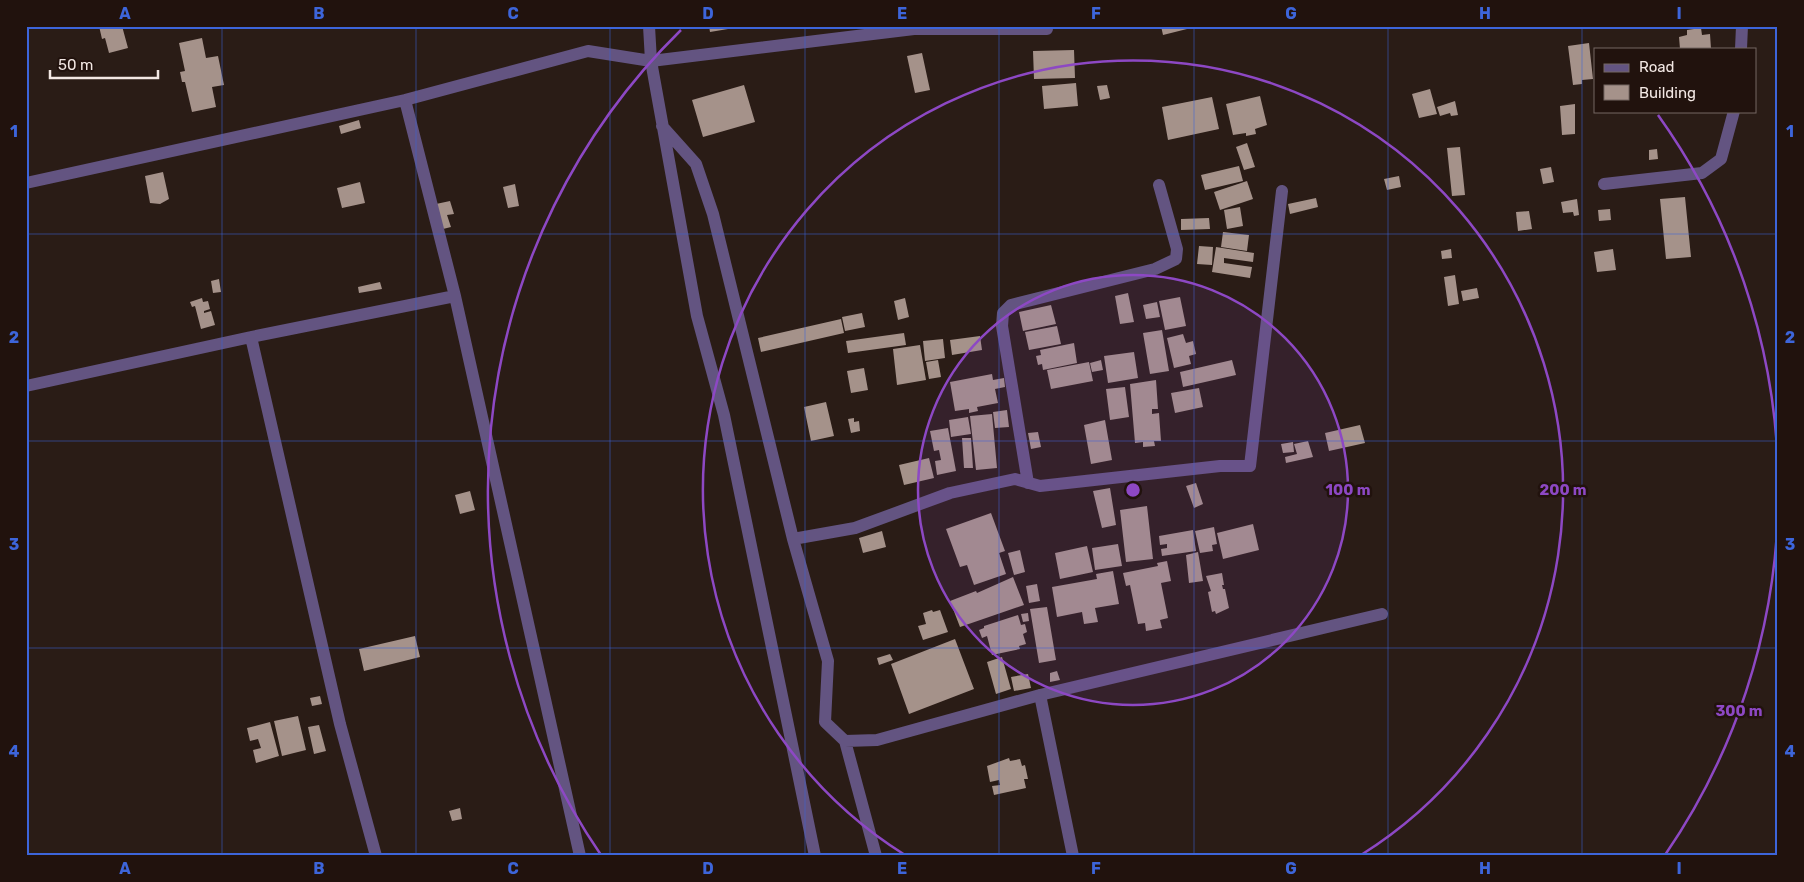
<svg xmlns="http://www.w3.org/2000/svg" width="1804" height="882" viewBox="0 0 1804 882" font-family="Rubik,sans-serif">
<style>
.building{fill:#a5928a}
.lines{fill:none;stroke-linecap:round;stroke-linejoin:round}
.minor{stroke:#635481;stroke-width:12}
.grid{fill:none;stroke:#3d65da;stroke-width:1;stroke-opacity:0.55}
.ring{fill:none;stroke:#8d48c4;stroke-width:2.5}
.centre{fill:#8d48c4;stroke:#21120d;stroke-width:2.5}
.ring-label{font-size:15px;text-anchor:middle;font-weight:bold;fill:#8d48c4;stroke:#21120d;stroke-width:5;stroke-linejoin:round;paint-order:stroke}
.neatline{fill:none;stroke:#3d65da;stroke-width:2}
.grid-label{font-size:16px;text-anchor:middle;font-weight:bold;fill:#3d65da}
</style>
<rect width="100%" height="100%" fill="#2a1c16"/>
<path class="building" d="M99,26H122L128,48L109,53L105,38L102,39Z
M709,26H740V27L710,32Z
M1161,26H1195V27L1163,35Z
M1701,28L1702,35L1710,34L1711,49H1680L1679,37L1687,35V30Z
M202,38L206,58L218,56L224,85L212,87L216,107L192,112L185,82H182L180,72L185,71L179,43Z
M1589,43L1593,79L1582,80V84L1573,85L1568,46Z
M1074,50L1075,78L1034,79L1033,51Z
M922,53L930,90L915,93L907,56Z
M1076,83L1078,106L1044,109L1042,86Z
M744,85L755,122L703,137L692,100Z
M1107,85L1110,98L1100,100L1097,86Z
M1430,89L1437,114L1419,118L1412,94Z
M1260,96L1267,125L1255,129L1256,134L1246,136V133L1233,135L1226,104Z
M1212,97L1219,129L1168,140L1162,107Z
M1455,101L1458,115L1451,116L1450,113L1440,116L1437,107Z
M1575,104V134L1562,135L1560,106Z
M359,120L361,128L341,134L339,126Z
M1247,143L1255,167L1244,170L1236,147Z
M1460,147L1465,195L1452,196L1447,148Z
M1657,149L1658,159L1649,160V150Z
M1239,166L1243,181L1205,190L1201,175Z
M1551,167L1554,182L1543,184L1540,169Z
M163,172L169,199L160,204L150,203L145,176Z
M1399,176L1401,187L1387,190L1384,179Z
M1247,181L1253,199L1220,210L1214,192Z
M360,182L365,203L342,208L337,188Z
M515,184L519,206L508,208L503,187Z
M1685,197L1691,257L1666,259L1660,199Z
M1316,198L1318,207L1290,214L1288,204Z
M1577,199L1579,215L1574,216L1573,212L1563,213L1561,202Z
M450,201L454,214L447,215L451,227L443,229L436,204Z
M1240,207L1243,226L1227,229L1224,210Z
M1610,209L1611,220L1599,221L1598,210Z
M1529,211L1532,229L1518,231L1516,212Z
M1209,218L1210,229L1181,230V219Z
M1223,232L1249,235L1247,251L1221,247Z
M1199,246L1213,247L1212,265L1197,264Z
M1216,247L1254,253L1253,262L1224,258V263L1252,267L1250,278L1212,272Z
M1451,249L1452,258L1442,259L1441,251Z
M1613,249L1616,270L1597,272L1594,252Z
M1455,275L1459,304L1448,306L1444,277Z
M219,279L221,292L213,293L211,281Z
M380,282L382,289L359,293L358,287Z
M1477,288L1479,298L1463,301L1461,291Z
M1128,293L1134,322L1120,324L1115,296Z
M1180,297L1186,326L1165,330L1159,301Z
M202,298L203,302L208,301L210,309L204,311V313L211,311L215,325L201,329L195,306L192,307L190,302Z
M905,298L909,317L898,320L894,301Z
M1157,302L1160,317L1146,319L1143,305Z
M1051,305L1056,324L1023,331L1019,312Z
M862,313L865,327L845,331L842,317Z
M841,319L844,333L761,352L758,338Z
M1057,326L1061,344L1029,350L1025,332Z
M1162,330L1169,371L1150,374L1143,333Z
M904,333L906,345L848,353L846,341Z
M1183,334L1186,343L1193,341L1196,354L1189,356L1191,364L1174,368L1167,338Z
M980,336L982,350L952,355L950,340Z
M943,339L945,358L925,361L923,341Z
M1074,343L1077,363L1043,370L1042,364L1038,365L1036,356L1041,355L1040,350Z
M920,345L926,380L897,385L893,349Z
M1134,352L1138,378L1108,383L1104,356Z
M938,360L941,377L929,379L926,362Z
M1101,360L1103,370L1092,372L1090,363Z
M1232,360L1236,375L1183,387L1180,372Z
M1089,362L1093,381L1051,389L1047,370Z
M864,368L868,390L851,393L847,371Z
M992,374L993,380L1004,378L1005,387L995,389L998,403L977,407L978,411L969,413V409L955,411L950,382Z
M1156,380L1158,409H1152V414L1159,413L1161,441H1154L1155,446L1143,447V442L1135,443L1130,384Z
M1125,387L1129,417L1110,420L1106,389Z
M1199,388L1203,407L1175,413L1171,393Z
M826,402L834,436L811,441L804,407Z
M1007,410L1009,427L995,428L993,412Z
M992,414L997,468L976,470L970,416Z
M968,417L971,434L951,437L949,420Z
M854,418V422L859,421L860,431L851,433L848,419Z
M1105,420L1112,460L1091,464L1084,425Z
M1360,425L1365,443L1329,451L1325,433Z
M948,428L956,471L937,475L935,461L941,460L939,450L934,451L930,431Z
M1038,432L1041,447L1031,449L1028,433Z
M962,438H971L973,468H964Z
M1308,441L1313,457L1286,463L1285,457L1297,454L1294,444Z
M1293,442L1294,452L1283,453L1281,444Z
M929,458L934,478L904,485L899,465Z
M1196,483L1203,504L1194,508L1186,486Z
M1110,488L1116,525L1102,528L1093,491Z
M470,491L475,510L460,514L455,495Z
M1147,506L1153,559L1126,562L1120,510Z
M991,513L1005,551L999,553L1006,574L974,585L967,565L960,567L946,529Z
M1253,524L1259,550L1223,559L1217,533Z
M1214,527L1217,544L1212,545L1213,551L1200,553L1195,531Z
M1193,530L1196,551L1162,556L1161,549L1167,548V544L1160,545L1159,536Z
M882,531L886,547L863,553L859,538Z
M1118,544L1122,566L1095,570L1092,548Z
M1087,546L1093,572L1060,579L1055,553Z
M1020,550L1025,572L1014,575L1008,553Z
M1198,552L1203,581L1189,583L1186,555Z
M1167,561L1171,581L1161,583L1168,618L1160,620L1162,628L1146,631L1145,623L1138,624L1130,585L1126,586L1123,573L1158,566L1157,563Z
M1113,571L1119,604L1095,608L1098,622L1084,624L1082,612L1057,617L1052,587L1097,579L1096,574Z
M1222,573L1224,585H1222L1223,589H1225L1229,608L1216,614L1215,611L1212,612L1208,592L1211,591L1206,576Z
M1013,577L1024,605L960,627L950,601L976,591L977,593Z
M1037,584L1040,601L1029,603L1026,586Z
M1047,607L1056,660L1039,663L1030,609Z
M932,610L933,612L940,610L948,632L923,640L918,626L926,624L923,613Z
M1028,613L1029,621L1023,622L1021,614Z
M1018,615L1021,625L1025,624L1027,632L1023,634L1026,644L1019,646L1020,649L992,655L987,636L982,638L979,630L984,628V626Z
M415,636L420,657L364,671L359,649Z
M955,639L974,689L909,714L891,664Z
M890,654L893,660L879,665L877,658Z
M1002,657L1011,689L996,694L987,662Z
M1057,671L1060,680L1050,682V673Z
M1028,674L1031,688L1014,691L1011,677Z
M320,696L322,704L312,706L310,698Z
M298,716L306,750L282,756L274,721Z
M270,722L279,756L256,763L253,750L261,748L258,739L250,741L247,728Z
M319,725L326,751L314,754L308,727Z
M1009,758L1010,761L1020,759L1022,766L1025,765L1028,779H1024L1026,788L994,795L992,786L1000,785L999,780L990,782L987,766Z
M460,808L462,819L452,821L449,811Z"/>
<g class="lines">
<path class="minor" d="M1741,49L1742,26
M405,100L455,296L580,856
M662,126L696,164L713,214L793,539L828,661L825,722L845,741L876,856
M26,183L405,100L588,51L651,61L649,26
M1604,184L1702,173L1721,159L1734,111
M251,337L340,724L376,856
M26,386L251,337L455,296
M1028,483L1002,326L1003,313L1011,305L1155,269L1176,259L1177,249L1159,185
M793,539L855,528L950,493L1015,479L1040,486L1220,466H1250L1282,191
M1040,695L1073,856
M845,741L877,740L1040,695L1382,614
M815,856L724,415L697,316L651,61L914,29H1047"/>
</g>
<path class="grid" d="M222,26V856M416,26V856M610,26V856M805,26V856M999,26V856M1194,26V856M1388,26V856M1582,26V856M26,234H1778M26,441H1778M26,648H1778"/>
<circle cx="1133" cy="490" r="215" fill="#8d48c4" fill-opacity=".12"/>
<g class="ring">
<circle cx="1133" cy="490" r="215"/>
<path d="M905 855A430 430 0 1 1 1361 855"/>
<path d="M1778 513A645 645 0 0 1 1665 855M601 855A645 645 0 0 1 681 30M1658 115A645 645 0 0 1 1778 467"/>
</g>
<circle cx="1133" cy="490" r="8" class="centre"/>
<g class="ring-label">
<text x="1348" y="495">100 m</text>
<text x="1563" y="495">200 m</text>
<text x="1739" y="716">300 m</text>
</g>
<rect width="1804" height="882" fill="none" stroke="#21120d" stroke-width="55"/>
<rect x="1594" y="48" width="162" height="65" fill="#21120d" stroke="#756763"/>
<rect x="1604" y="64" width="25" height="8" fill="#635481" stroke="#756763"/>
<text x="1639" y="72" font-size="15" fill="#f2e7e3">Road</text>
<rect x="1604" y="85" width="25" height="15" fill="#a5928a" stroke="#756763"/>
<text x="1639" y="98" font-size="15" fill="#f2e7e3">Building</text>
<path d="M50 70v8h108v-8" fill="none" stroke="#f2e7e3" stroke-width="2.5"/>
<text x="58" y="70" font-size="15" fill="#f2e7e3" stroke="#21120d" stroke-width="4" paint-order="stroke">50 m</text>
<rect x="28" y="28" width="1748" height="826" class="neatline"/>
<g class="grid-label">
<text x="125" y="19">A</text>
<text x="319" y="19">B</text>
<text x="513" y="19">C</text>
<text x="708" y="19">D</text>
<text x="902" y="19">E</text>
<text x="1096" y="19">F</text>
<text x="1291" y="19">G</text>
<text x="1485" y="19">H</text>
<text x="1679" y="19">I</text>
<text x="14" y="137">1</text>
<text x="1790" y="137">1</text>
<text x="14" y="343">2</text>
<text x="1790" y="343">2</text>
<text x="14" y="550">3</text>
<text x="1790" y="550">3</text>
<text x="14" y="757">4</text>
<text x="1790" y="757">4</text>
<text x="125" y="874">A</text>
<text x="319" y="874">B</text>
<text x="513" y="874">C</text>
<text x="708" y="874">D</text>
<text x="902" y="874">E</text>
<text x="1096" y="874">F</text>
<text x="1291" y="874">G</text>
<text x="1485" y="874">H</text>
<text x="1679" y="874">I</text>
</g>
</svg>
